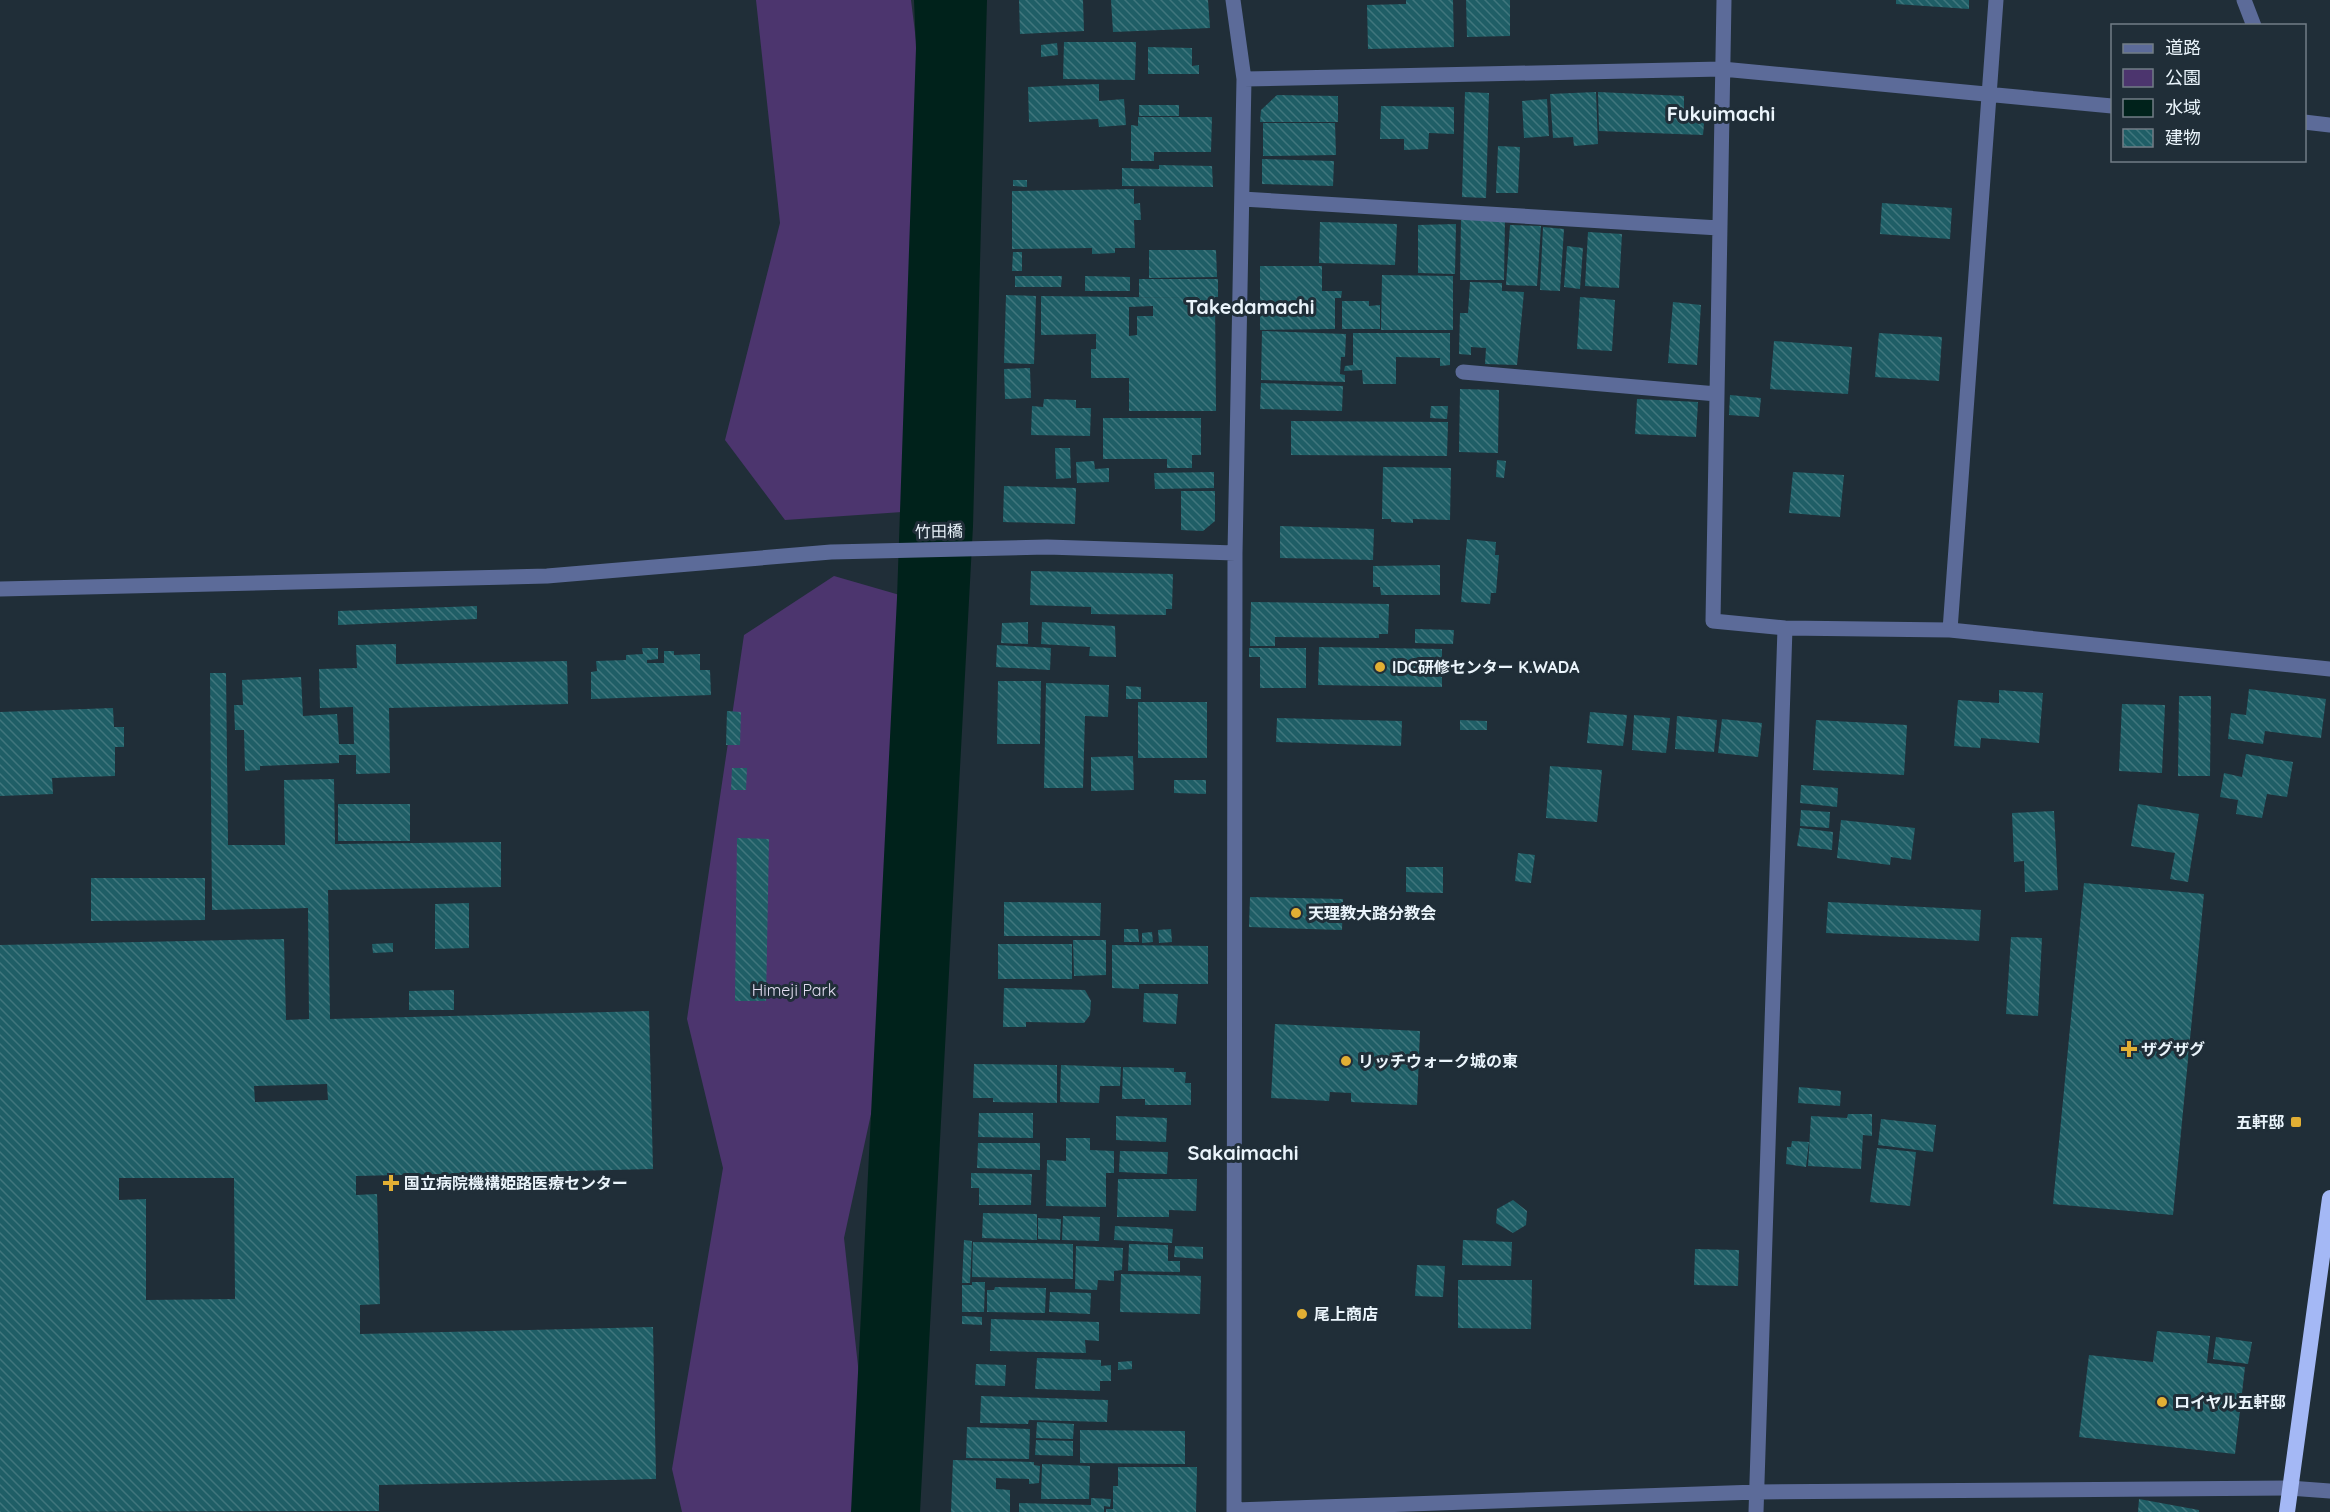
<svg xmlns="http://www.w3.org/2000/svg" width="2330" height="1512" viewBox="0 0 2330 1512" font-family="Quicksand,'Noto Sans JP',sans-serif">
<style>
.park{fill:#4c356e}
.water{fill:#00221b}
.building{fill:url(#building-back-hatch);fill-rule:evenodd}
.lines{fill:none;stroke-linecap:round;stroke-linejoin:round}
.minor{stroke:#5c6b99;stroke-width:15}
.trunk{stroke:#a4b8f5;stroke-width:16}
.poi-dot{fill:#e2af34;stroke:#202e38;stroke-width:2}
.labels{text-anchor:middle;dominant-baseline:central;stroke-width:6;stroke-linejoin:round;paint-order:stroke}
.street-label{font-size:16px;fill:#eaf4fb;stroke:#202e38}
.poi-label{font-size:16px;font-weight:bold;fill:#eaf4fb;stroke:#202e38;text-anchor:start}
.park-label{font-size:16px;fill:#e3ddf1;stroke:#202e38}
.quarter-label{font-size:20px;font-weight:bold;fill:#eaf4fb;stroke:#202e38}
</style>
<defs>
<pattern id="building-back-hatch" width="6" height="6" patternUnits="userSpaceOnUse" patternTransform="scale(1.5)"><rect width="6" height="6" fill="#1f5e66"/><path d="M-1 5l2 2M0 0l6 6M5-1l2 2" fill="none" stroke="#40767d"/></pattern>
</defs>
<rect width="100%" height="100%" fill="#202e38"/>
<path class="park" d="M756,0H911L938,219L917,511L785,520L725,440L780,223Z
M834,576L917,600L895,1004L844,1238L874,1512H682L672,1469L723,1168L687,1019L744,635Z"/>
<path class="water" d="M914,0H987L973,526L920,1512H851L897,598L916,48Z"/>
<path class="building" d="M1019,0H1083L1084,31L1020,34Z
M1111,0H1208L1210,28L1113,32Z
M1406,0H1453L1454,47L1368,49L1367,5L1406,4Z
M1466,0H1510V36L1467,37Z
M1896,0H1969V9L1896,4Z
M1064,42H1136L1135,80L1063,79Z
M1057,43L1058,55L1041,57V45Z
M1148,47L1192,48V66L1199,65V74H1148Z
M1099,84V101L1124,99L1126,125L1099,127L1098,119L1029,122L1028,87Z
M1465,92L1489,93L1486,198L1462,197Z
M1596,92L1598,144L1574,146L1573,137L1553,138L1550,94Z
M1598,92L1684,96V115L1705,114L1703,135L1599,131Z
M1277,95L1338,96V122H1260L1261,110Z
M1547,99L1549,136L1524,138L1522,101Z
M1139,105H1179V116H1139Z
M1381,106L1454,107V134L1429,133L1428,149L1404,150V139H1380Z
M1138,117H1212L1211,152H1154V161H1131V125L1138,126Z
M1263,123H1335L1336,155L1263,156Z
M1498,146L1520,147L1518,193H1496Z
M1262,159L1334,161L1333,186L1262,184Z
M1159,165L1212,166L1213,187L1122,186V168L1159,169Z
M1013,180H1027V187L1013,186Z
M1134,189V204L1140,203L1141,220H1134L1135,248H1115V253L1092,254V248L1012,249V191Z
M1882,203L1952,208L1950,239L1880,234Z
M1461,220H1505L1504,280H1460Z
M1320,222L1397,224L1395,265L1319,263Z
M1456,224L1455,274L1418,273V225Z
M1510,225L1541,226L1537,286L1506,285Z
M1543,227L1564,229L1560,291L1540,290Z
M1588,232L1622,234L1619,288L1585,286Z
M1567,246L1583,248L1580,289L1564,287Z
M1149,250H1216L1217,277L1149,278Z
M1013,252H1022V271H1012Z
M1260,266H1322V291H1342L1341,298H1335V329L1260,330Z
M1382,275L1453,276V330H1381Z
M1015,276H1062L1061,287H1015Z
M1085,276L1130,277V291H1085Z
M1139,279H1218V297H1215L1216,411H1129V378H1091V349H1096V334L1041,335V296L1207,298L1139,297ZM1153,306V316H1137V335L1129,336V307Z
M1470,282L1502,283V291L1524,292L1517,365L1485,364L1486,348L1471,347V355L1459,354L1460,313H1468Z
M1006,295L1036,296L1034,364L1004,363Z
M1580,297L1615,300L1612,351L1577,349Z
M1342,301H1369V306L1380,305V329H1342Z
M1673,302L1701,305L1697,365L1668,363Z
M1262,331L1346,334L1345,357H1341L1340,374L1345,375V382L1261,380Z
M1353,333H1450V365L1440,366V358L1396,357V384H1363L1362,370L1344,371L1345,366L1353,365Z
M1879,333L1942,337L1939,381L1875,377Z
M1774,341L1852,347L1848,394L1770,389Z
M1030,368L1031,398L1005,399L1004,369Z
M1261,383L1343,386L1342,411L1260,409Z
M1460,389L1499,390L1498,453L1459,452Z
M1730,395L1761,398L1759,417L1729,415Z
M1044,399L1076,400V408H1091L1090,436L1031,435L1032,406L1043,407Z
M1637,399L1698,402L1696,437L1635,434Z
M1431,406H1448L1447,419L1430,418Z
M1103,418H1201V455H1192V468H1167V459H1103Z
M1291,421L1448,422L1447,456L1291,455Z
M1055,448H1070L1071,478L1056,479Z
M1497,460L1506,461L1504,478L1496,477Z
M1094,461L1095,469L1109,468V482L1077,483L1076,462Z
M1383,467L1451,468L1450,520L1413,519V523L1391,522V519H1382Z
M1214,472V488L1155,489L1154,473Z
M1793,472L1844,475L1840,517L1789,513Z
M1004,486L1076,488L1075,524L1003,522Z
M1181,491H1215V521L1203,531L1181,530Z
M1280,526L1374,529L1373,560L1280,558Z
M1467,539L1496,542L1495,555H1499L1496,593H1491L1490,604L1461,602Z
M1440,565V595H1381L1380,587H1373V566Z
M1031,571L1173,574L1172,609H1166V615L1091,614V607L1030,605Z
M1251,602L1389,604L1388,634H1379V638L1275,637V646H1250Z
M477,606V619L338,625V611Z
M1028,622V644L1001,643L1002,623Z
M1042,622L1115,626L1116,657L1089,656L1090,647L1041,644Z
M1415,629L1454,630L1453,644L1415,643Z
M396,644V664L567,661L568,704L389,708L390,773L356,774V755H339V763L260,766V770L245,771L244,730H235L234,705H243L242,680L301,677L303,716L337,714L339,744H354L353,707L320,708L319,669L357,668L356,645Z
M997,645L1051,648L1050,670L996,667Z
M1319,647L1442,649V687L1318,685Z
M642,648H658V659L647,660V663H664V651H674V655L700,654V670H710L711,695L591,699V672L597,671L596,661L626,660V655L643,654Z
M1249,648H1306V688H1260V657H1249Z
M210,673H226L228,845H285L284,780L334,779L335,844L501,842V887L328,890L330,1019L649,1011L653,1169L356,1176V1195L377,1194L380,1304L360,1305V1334L653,1327L656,1479L379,1485V1511L0,1512V945L284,939L286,1020L309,1019L308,908L212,910ZM327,1084L328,1100L255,1102L254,1086ZM119,1178H234L235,1299L146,1300V1199L119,1200Z
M998,681H1041L1040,744H997Z
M1046,683L1109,685L1108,717L1085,716L1083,788H1044Z
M1126,686L1141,687V699H1126Z
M2249,689L2326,699L2321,738L2265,731L2263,744L2228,739L2231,713L2246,715Z
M1999,690L2043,693L2039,743L1981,738L1980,748L1954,746L1958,700L1999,703Z
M2179,696H2211L2210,776H2178Z
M1138,702H1207V758H1138Z
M2122,704L2165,705L2162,773L2119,771Z
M113,708L114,727H124V747H115V776L52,778L53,794L0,796V712Z
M727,711L741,712L740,745H726Z
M1590,712L1627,715L1623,746L1587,743Z
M1634,715L1670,718L1666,753L1632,750Z
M1677,716L1717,720L1714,752L1675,749Z
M1277,718L1402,721L1401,746L1276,742Z
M1722,719L1762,723L1758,757L1718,753Z
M1460,720L1487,721V730H1460Z
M1816,720L1907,725L1904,775L1813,770Z
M2246,754L2293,762L2287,797L2267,794L2262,818L2236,814L2238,800L2220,797L2224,773L2242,777Z
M1133,756L1134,790L1091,791V757Z
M1550,766L1602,770L1597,822L1546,818Z
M732,768H747L746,790H731Z
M1174,780H1206V794L1174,793Z
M1801,785L1838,788L1837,807L1800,803Z
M338,804H410V841H338Z
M2138,804L2199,814L2188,882L2170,879L2175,853L2131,846Z
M1801,810L1830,812L1829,828L1800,826Z
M2054,811L2058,890L2025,892L2024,861L2014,862L2012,813Z
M1841,820L1915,828L1911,860L1891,857L1890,865L1837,858Z
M1800,828L1833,832L1832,850L1797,846Z
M737,838L769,839L766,1001H735Z
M1518,853L1535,855L1531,883L1515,881Z
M1406,867H1443V893L1406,892Z
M91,878H205V920L91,921Z
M2084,883L2204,894L2173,1215L2053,1204Z
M1250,897L1343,899L1342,930L1249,927Z
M1004,902L1101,903L1100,936H1004Z
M1828,902L1981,910L1979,941L1826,933Z
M469,903V948L435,949V904Z
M1124,929H1138L1139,942H1124Z
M1171,929L1172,942L1159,943L1158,930Z
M1152,932L1153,942L1142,943V933Z
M2011,937L2042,938L2038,1016L2006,1014Z
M1073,940H1106V975L1074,976Z
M393,943V952L373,953L372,944Z
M998,944H1072V979H998Z
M1112,945L1208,946V984H1139V989L1112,988Z
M1004,988L1085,990L1091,1001L1090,1015L1084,1023L1026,1022V1027H1003Z
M454,990V1010H409V991Z
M1144,993L1178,994L1176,1024L1143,1022Z
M1275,1024L1420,1031L1417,1105L1351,1102V1093L1330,1092L1329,1101L1271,1098Z
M974,1064L1057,1065V1103L993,1102V1098H973Z
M1061,1065L1121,1067L1120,1086H1100L1099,1103L1060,1102Z
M1123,1067L1174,1068V1072H1186L1185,1083H1191V1105H1145V1099H1122Z
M1799,1087L1841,1091L1840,1106L1798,1103Z
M979,1113H1033V1138L978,1137Z
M1848,1114H1872V1136L1863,1135L1861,1169L1808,1166L1811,1116L1847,1118Z
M1116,1116L1167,1118L1166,1142L1116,1140Z
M1881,1119L1936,1125L1933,1152L1878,1145Z
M1066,1138H1090V1150L1114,1151V1173H1106V1207L1046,1206L1047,1160L1066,1161Z
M1792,1141L1809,1142L1806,1167L1786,1164L1787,1147H1791Z
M978,1143H1040V1170L977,1168Z
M1877,1148L1916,1152L1910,1206L1870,1202Z
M1120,1151L1168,1152L1167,1174L1119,1172Z
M971,1173L1032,1174L1031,1205H979V1188H971Z
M1118,1179H1197L1196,1211L1169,1210V1217H1117Z
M1513,1200L1527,1211L1526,1225L1513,1233L1496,1223L1497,1209Z
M983,1213L1037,1214V1240L982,1238Z
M1063,1216L1100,1217L1099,1241L1062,1240Z
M1038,1218L1061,1219L1060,1240L1038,1239Z
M1115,1226L1173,1229L1172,1243L1114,1240Z
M964,1240L972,1241L970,1283H962Z
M1463,1240L1512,1242L1511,1266L1462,1265Z
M973,1242L1073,1244V1279L972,1277Z
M1129,1244L1168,1245V1261H1180V1272L1128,1271Z
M1076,1246L1123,1248L1122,1270L1114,1271V1281L1098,1280L1097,1290L1075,1289Z
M1175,1246L1203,1247V1259L1174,1257Z
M1695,1249L1739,1250L1738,1286L1694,1285Z
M1417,1265L1445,1266L1443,1297L1415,1296Z
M1121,1274L1201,1276L1200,1314L1120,1312Z
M1458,1280H1532L1531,1329L1458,1328Z
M972,1282H985L984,1312H962V1285H972Z
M995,1287L1046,1288L1045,1313L987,1312V1290H994Z
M1050,1292L1091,1293L1090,1314L1049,1312Z
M962,1316L982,1317V1325L962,1324Z
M991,1319L1099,1322V1341L1085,1340L1086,1353L990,1351Z
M2157,1331L2210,1336L2207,1363L2245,1367L2235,1454L2079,1437L2089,1355L2153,1362Z
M2216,1337L2252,1342L2248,1364L2213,1359Z
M1037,1358L1101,1360V1366L1111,1365V1381H1100V1391L1035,1389Z
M1132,1361V1369L1118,1370V1362Z
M976,1364L1006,1365L1005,1386L975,1385Z
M981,1396L1108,1400L1107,1422L1029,1420L1028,1424L980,1423Z
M1037,1422L1074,1424L1073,1439L1036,1438Z
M967,1427L1030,1429L1029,1459L966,1458Z
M1080,1430L1185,1431V1464L1080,1463Z
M1036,1440L1073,1441V1456L1035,1455Z
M953,1460L1034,1462V1465L1040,1466L1039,1483L1029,1484V1479L996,1478V1489L1010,1490V1512H951Z
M1042,1464L1090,1466L1089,1499H1041Z
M1118,1467H1197L1196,1512H1106V1509H1113V1486H1118Z
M1091,1498L1111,1499L1110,1507L1104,1506V1512H1019V1503L1091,1505Z
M2139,1499L2199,1510V1512H2138Z"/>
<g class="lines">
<path class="minor" d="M1233,0L1244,79L1235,553L1234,1512
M1724,0L1713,621L1785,628L1950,630L2330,669
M2244,0L2254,26
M1244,79L1722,69L2112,106
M2304,122L2330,125
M1242,199L1719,228
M1463,372L1717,394
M0,589L547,576L831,552L1047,547L1235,553
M1950,630L1996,0
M1235,1510L1757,1492L2289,1488L2330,1491
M1756,1512L1785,628"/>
<path class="trunk" d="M2287,1512L2330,1198"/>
</g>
<g class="poi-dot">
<circle cx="1380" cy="667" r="6"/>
<circle cx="1296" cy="913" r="6"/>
<path d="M2126 1040h6v6h6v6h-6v6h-6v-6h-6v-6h6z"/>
<circle cx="1346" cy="1061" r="6"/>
<rect x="2290" y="1116" width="12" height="12" rx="3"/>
<path d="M388 1174h6v6h6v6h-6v6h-6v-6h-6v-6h6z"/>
<circle cx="1302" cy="1314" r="6"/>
<circle cx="2162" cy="1402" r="6"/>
</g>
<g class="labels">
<g class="street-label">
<text transform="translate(939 531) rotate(-1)">竹田橋</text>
</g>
<g class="poi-label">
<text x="1392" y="667">IDC研修センター K.WADA</text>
<text x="1308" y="913">天理教大路分教会</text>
<text x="2141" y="1049">ザグザグ</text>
<text x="1358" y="1061">リッチウォーク城の東</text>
<text x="2284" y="1122" text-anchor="end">五軒邸</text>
<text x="404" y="1183">国立病院機構姫路医療センター</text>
<text x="1314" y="1314">尾上商店</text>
<text x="2174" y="1402">ロイヤル五軒邸</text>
</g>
<g class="park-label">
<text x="794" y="990">Himeji Park</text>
</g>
<g class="quarter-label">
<text x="1721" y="113">Fukuimachi</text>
<text x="1250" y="306">Takedamachi</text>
<text x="1243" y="1152">Sakaimachi</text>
</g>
</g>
<rect x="2111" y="24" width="195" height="138" fill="#202e38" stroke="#717d86" stroke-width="1.5"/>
<rect x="2123" y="44" width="30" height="9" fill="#5c6b99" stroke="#717d86" stroke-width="1.5"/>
<text x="2165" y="54" font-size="18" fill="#eaf4fb">道路</text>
<rect x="2123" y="69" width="30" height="18" fill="#4c356e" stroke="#717d86" stroke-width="1.5"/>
<text x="2165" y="84" font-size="18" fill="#eaf4fb">公園</text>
<rect x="2123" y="99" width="30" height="18" fill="#00221b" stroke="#717d86" stroke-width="1.5"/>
<text x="2165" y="114" font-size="18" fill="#eaf4fb">水域</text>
<rect x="2123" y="129" width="30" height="18" fill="url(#building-back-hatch)" stroke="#717d86" stroke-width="1.5"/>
<text x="2165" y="144" font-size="18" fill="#eaf4fb">建物</text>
</svg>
